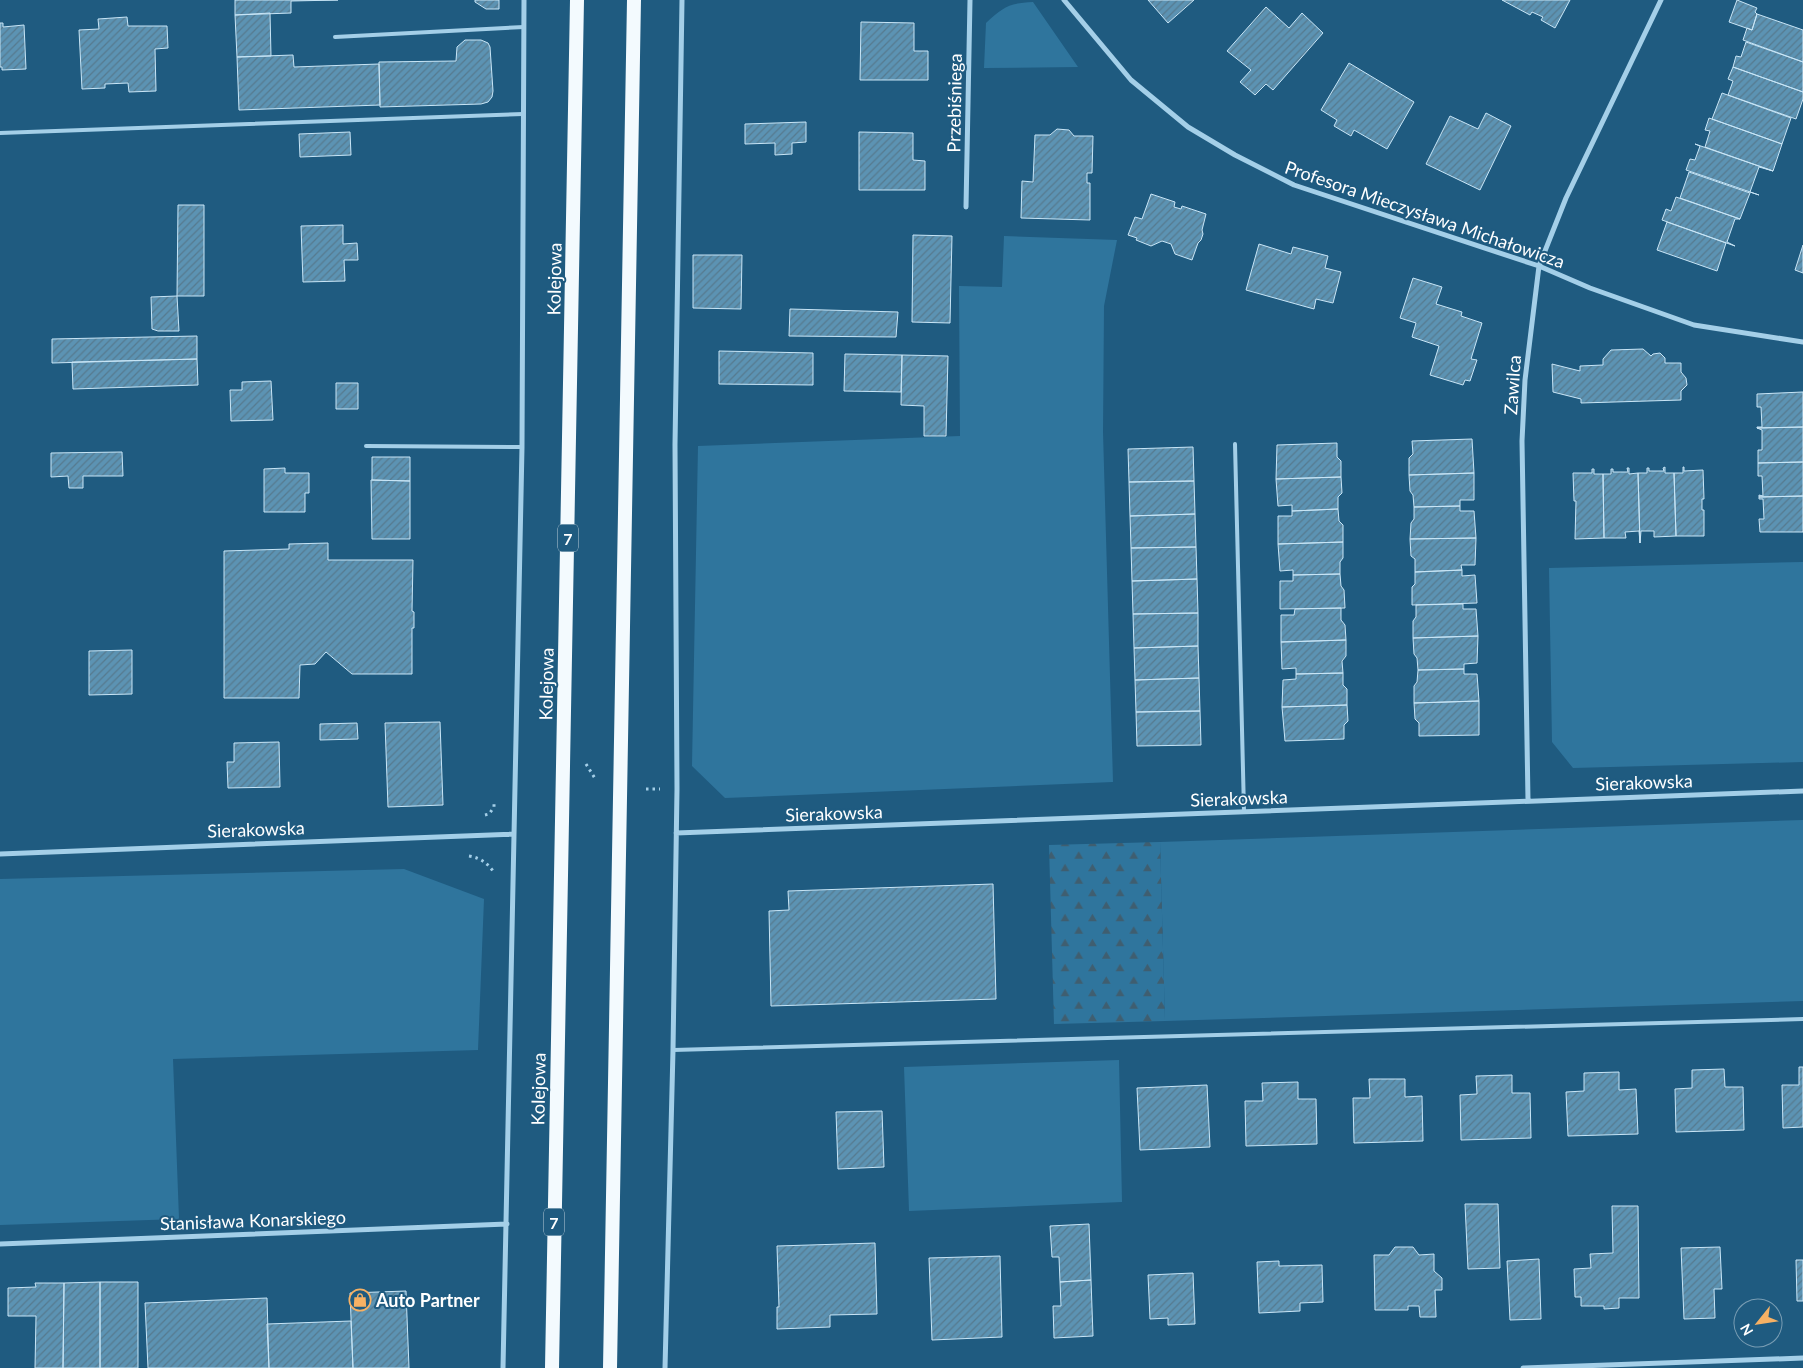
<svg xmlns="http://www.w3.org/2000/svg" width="1803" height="1368" viewBox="0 0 1803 1368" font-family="Lato,sans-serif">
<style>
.grass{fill:#2f759d}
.forest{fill:url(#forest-firs)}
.building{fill:url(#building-hatch);stroke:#c8e5f6}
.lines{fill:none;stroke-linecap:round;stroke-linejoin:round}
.path{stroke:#a4cfe8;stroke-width:3;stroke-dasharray:2.5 4;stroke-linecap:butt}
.service{stroke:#a4cfe8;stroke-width:4}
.minor{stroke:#a4cfe8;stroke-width:5}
.trunk{stroke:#f3fafe;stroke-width:14}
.labels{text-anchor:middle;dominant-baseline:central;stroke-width:4;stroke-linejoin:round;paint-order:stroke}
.shield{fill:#1f5b80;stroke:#bcced9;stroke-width:1}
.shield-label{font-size:16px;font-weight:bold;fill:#fff}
.street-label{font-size:18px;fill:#fff;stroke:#1f5b80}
.poi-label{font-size:18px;font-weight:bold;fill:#fff;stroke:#1f5b80;text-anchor:start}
</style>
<defs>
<pattern id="forest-firs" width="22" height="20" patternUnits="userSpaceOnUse" patternTransform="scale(1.25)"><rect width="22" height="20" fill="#2f759d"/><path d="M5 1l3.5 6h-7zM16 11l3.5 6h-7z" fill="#3f5e70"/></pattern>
<pattern id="building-hatch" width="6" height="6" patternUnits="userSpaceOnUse" patternTransform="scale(1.25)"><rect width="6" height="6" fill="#5c93b3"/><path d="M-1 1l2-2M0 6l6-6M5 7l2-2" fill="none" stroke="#567a8f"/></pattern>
</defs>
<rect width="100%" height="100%" fill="#1f5b80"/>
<path class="grass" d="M1033,2L1078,67L984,68L986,23C1003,7 1009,3 1033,2Z
M1004,236L1117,240L1104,306L1103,432L1113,782L725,798L692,766L698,446L960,436L959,286L1002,287Z
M1803,562V762L1573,768L1552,742L1549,568Z
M1803,820V1001L1165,1021L1160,842Z
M404,869L484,899L478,1050L173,1059L179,1219L0,1225V879Z
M1119,1060L1122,1202L909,1211L904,1067Z"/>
<path class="forest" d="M1160,842L1165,1021L1054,1024L1049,845Z"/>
<path class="building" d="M235,0H338L291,1V13L235,15Z
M475,0H499V9H486L475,2Z
M1148,0H1194L1168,23Z
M1502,0H1570L1555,28L1541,20L1543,17L1532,12L1530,15Z
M1737,0L1757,8L1755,12L1757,14L1752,30L1729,22Z
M1266,7L1289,28L1302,13L1323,33L1273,90L1266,84L1255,95L1240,82L1251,70L1227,51Z
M270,13L271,56L237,57L235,15Z
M1757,14L1803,30V62L1743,40L1747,28L1752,30Z
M127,17L128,26H167L168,48L155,49L156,91L129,92L128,83L105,84V88L82,89L79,30L99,29L98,19Z
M861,22L914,23V51H928V80H860Z
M0,23H3V27L24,25L26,69L2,70V67H0Z
M465,40H481L488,43L490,47L493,91L492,97L488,102L481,104L380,107L379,62L456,61L457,47Z
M1746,42L1803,62V92L1733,67L1736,56L1741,57Z
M293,55L294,67L379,64L380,105L239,110L237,57Z
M1349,63L1414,102L1387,149L1354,130L1351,136L1334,126L1337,120L1321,110Z
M1733,67L1803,92V99L1796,119L1728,95L1733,81L1728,79Z
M1722,93L1791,118L1782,144L1712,119Z
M1486,113L1511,126L1480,190L1426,164L1450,116L1478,129Z
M1709,118L1782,144L1773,171L1705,147L1710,131L1705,130Z
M806,122V142L792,143V154L775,155V143L745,144V124Z
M1057,129L1069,130L1074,136H1093L1092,173H1087V183H1090V220L1021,218L1022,181L1033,182L1035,135H1050Z
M350,132L351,155L300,157L299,134Z
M859,132L913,133V160L925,161V190H859Z
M1695,144L1773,171L1759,167L1750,192L1759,195L1686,170L1690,159L1695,160L1700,146Z
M1689,172L1750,193L1740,219L1680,198Z
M1151,194L1175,202L1174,207L1181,209L1182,206L1206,214L1202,230L1203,234L1201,240L1198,243L1192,260L1175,254L1171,244L1162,241L1151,246L1136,240L1137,238L1128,235L1135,217L1142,219Z
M1676,197L1740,219H1735L1727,242L1735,246L1662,220L1666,209L1671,211Z
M178,205H204V296H177Z
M1667,222L1726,243L1717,271L1657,250Z
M343,225V244L357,243L358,260H344L345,281L303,282L301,226Z
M913,235L952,236L950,323L912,322Z
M1259,244L1291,254L1293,247L1328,256L1325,268L1341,272L1333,303L1316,299L1314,309L1246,290Z
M1803,245V273L1795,270Z
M693,255H742L741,309L693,308Z
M1413,278L1442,287L1436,304L1462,312L1461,316L1482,323L1471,359L1477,360L1470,381L1465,380L1463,385L1430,375L1439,346L1412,337L1416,323L1400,318Z
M177,296L179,331H158L152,329L151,297Z
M790,309L898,312L896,337L789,336Z
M197,336V359L52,363V339Z
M1643,349L1651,356L1653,354L1660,353L1665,358V363H1681V372L1686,378L1687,385L1681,391V400L1581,403V399L1553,392L1552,364L1580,371V366L1603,365V359L1611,350Z
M719,351L813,353V385L719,384Z
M845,354L902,355L901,392L844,391Z
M902,355L948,356L946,436H924V406L901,405Z
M197,359L198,385L73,389L72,362Z
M271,381L273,420L231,421L230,390H242V382Z
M336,383H358V409H336Z
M1803,392V427L1757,428V427H1762L1761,407H1757V394Z
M1803,427V462L1758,463V450H1762V430L1757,428Z
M1472,439L1474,473L1409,475V458L1413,454L1412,441Z
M1337,443V457L1341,461V477L1276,479L1277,445Z
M1193,447L1194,481L1129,482L1128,449Z
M122,452L123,476H83V488H69L68,476L51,477V453Z
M372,457H410V481L372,480Z
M1803,462V496L1759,497V495L1763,496L1762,476H1758V463Z
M1665,467V473H1674L1676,536L1654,537V531H1641L1640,543L1638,473H1647V468H1649V471H1664L1663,468Z
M1683,467H1684V471L1703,470L1704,499H1702V510H1704V536H1676L1674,473H1683Z
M285,468V473H309V493H305V512H264V469Z
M1627,468H1629V474L1638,473L1640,543L1639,531L1625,532L1626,538H1604L1603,474H1611V469H1613V472H1628Z
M1592,469H1594V474H1603L1604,538L1575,539L1576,501H1574L1573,473H1592Z
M1474,473V500H1460V506L1414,507L1413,495L1410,491L1409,475Z
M1341,477L1342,493L1338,497V509L1292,511V505L1278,506L1276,479Z
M371,480L410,481V539H372Z
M1194,481L1195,514L1130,516L1129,482Z
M1803,496V532H1760L1759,519H1764L1763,499H1759V497Z
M1460,506V511H1474L1476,538L1410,539L1411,523L1414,519V507Z
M1338,509L1339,521L1343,525V542L1278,544V516H1292V511Z
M1195,514L1196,547L1131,548L1130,516Z
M1476,538L1475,565H1461L1462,570L1415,572V559L1411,556L1410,539Z
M1343,542V558L1340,562V574L1293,575V570L1280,571L1278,544Z
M328,543V560H413L412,611L414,612V628H412V674H352L326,652L315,664L300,665L299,698H224V551L289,549V544Z
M1196,547L1197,579L1132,581L1131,548Z
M1462,570V576L1475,575L1477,603L1412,605V587L1415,584V572Z
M1340,574L1341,586L1344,590L1345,608L1280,609V581H1293V575Z
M1197,579L1198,613L1133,614L1132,581Z
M1463,604V609H1476L1478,636L1413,638V621L1416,617V605Z
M1341,608V620L1345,625L1346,640L1281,642V615H1294L1295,609Z
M1198,613V646L1134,648L1133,614Z
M1478,636L1477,663L1464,664V669L1418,670L1417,658L1414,654L1413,638Z
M1346,640V656L1342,661L1343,673L1296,674V668L1282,669L1281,642Z
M1198,646L1199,678L1135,680L1134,648Z
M132,650V694L89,695V651Z
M1464,669V674H1477L1479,701L1414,703V686L1417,682L1418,670Z
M1343,673V685L1347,689V705L1282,707L1283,680L1296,679V674Z
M1199,678L1200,711L1136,712L1135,680Z
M1479,701V735L1419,736V723L1415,719L1414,703Z
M1347,705L1348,721L1344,725V739L1285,741L1282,707Z
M1200,711L1201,745L1137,746L1136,712Z
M440,722L443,805L388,807L385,723Z
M357,723L358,739L320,740V724Z
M279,742L280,787L228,788L227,762H234V743Z
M993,884L996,999L771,1006L769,911L789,910L788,891Z
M1799,1067H1803V1127L1783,1128L1782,1085H1799Z
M1724,1069L1725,1087H1743L1744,1130L1676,1132L1675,1089L1692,1088V1070Z
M1619,1072V1090L1636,1089L1638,1134L1568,1136L1566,1092L1584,1091V1073Z
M1512,1075V1093H1530L1531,1138L1461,1140L1460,1095L1477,1094L1476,1076Z
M1369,1079H1405V1097L1422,1096L1423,1141L1354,1143L1353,1098H1370Z
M1298,1082V1099H1316L1317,1144L1246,1146L1245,1101H1263L1262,1083Z
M1207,1085L1210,1147L1140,1150L1137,1088Z
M882,1111L884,1167L838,1169L836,1112Z
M1465,1204H1498L1500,1268L1468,1269Z
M1612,1206H1638L1639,1298H1619V1308L1604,1309V1306H1581V1297H1575L1574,1269L1591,1268L1590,1254L1613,1253Z
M1089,1224L1091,1280L1060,1282L1059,1257H1052L1050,1226Z
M875,1243L877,1314L830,1315V1327L777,1329V1307H779L777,1246Z
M1395,1247H1413L1419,1255L1434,1254V1271L1442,1278V1290H1435L1436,1317H1420L1419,1306H1408V1310H1375L1374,1255H1389Z
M1720,1247L1722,1289H1714L1715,1318L1684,1319L1681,1248Z
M1000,1256L1002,1337L932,1340L929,1258Z
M1539,1259L1541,1319L1510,1320L1507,1261Z
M1796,1260H1803V1301H1797Z
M1279,1261V1266L1322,1265L1323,1302L1300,1303V1311L1259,1313L1257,1262Z
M1193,1273L1195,1324L1168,1325V1318L1150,1319L1148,1275Z
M1091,1280L1093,1336L1054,1338L1053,1306H1061L1060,1282Z
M100,1282H138V1368H100Z
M100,1282V1368H63L64,1283Z
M35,1283H64L63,1368H35L36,1316H8V1288L36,1287Z
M406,1291L409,1368H353L350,1293Z
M267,1298L269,1368H148L145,1303Z
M351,1321L353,1368H269L267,1324Z"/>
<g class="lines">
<path class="path" d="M586,764L596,780
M646,789H660
M485,815L489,814L494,807V803
M469,856C481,858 487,863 494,872"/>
<path class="service" d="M335,37L524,27
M0,133L523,114
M1235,444L1244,811
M366,446L522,447
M673,1050L1803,1019"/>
<path class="minor" d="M1064,0L1131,80L1188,127L1235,155L1294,185L1539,266L1590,288L1694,325L1803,342
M966,207L970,0
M1528,800L1522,441L1525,380L1539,266L1566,198L1661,0
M676,833L1803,791
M0,854L514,834
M0,1244L507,1224
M503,1368L522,447L524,0
M665,1368L673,1050L677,789L675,445L682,0
M1523,1368L1803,1358"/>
<path class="trunk" d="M552,1368L577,0
M610,1368L634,0"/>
</g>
<defs>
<g id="shop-ring" transform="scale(1.125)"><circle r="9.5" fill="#1f5b80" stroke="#f6b164" stroke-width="1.5"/><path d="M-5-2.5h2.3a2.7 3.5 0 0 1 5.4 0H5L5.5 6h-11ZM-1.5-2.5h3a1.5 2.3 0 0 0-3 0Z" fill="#f6b164"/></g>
</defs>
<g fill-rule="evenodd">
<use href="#shop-ring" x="360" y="1300"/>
</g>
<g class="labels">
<g class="shield">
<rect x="558" y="524.5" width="20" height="27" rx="4"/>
<rect x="544" y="1208.5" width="20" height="27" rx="4"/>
</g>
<g class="shield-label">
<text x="568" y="538">7</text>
<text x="554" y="1222">7</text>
</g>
<g class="street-label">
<text transform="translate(954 103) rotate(-89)">Przebiśniega</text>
<text transform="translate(1425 214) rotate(19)">Profesora Mieczysława Michałowicza</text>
<text transform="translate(554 279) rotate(-89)">Kolejowa</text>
<text transform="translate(1512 385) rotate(-86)">Zawilca</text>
<text transform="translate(546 684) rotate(-89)">Kolejowa</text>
<text transform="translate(1644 782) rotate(-2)">Sierakowska</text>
<text transform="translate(1239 798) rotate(-2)">Sierakowska</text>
<text transform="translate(834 813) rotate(-2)">Sierakowska</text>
<text transform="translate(256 829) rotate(-2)">Sierakowska</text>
<text transform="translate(538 1089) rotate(-89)">Kolejowa</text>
<text transform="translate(253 1220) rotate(-2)">Stanisława Konarskiego</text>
</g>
<g class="poi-label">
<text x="376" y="1300">Auto Partner</text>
</g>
</g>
<g transform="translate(1758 1323) rotate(240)"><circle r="24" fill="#1f5b80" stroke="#799db3"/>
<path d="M0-4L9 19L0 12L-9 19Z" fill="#f6b164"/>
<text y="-8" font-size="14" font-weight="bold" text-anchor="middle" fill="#ffffff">N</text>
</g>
</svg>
